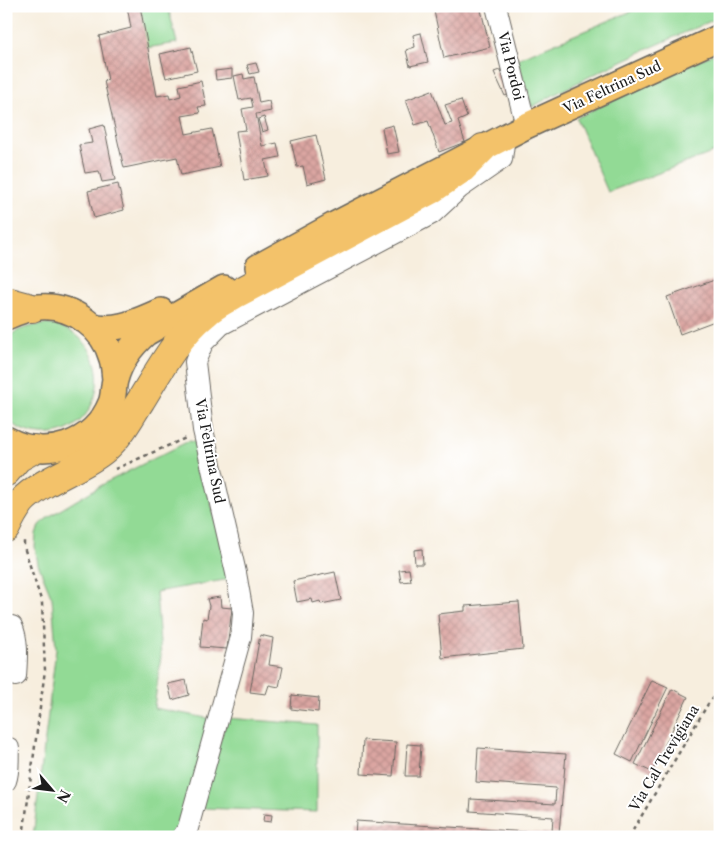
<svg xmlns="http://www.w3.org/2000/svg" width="726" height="843" viewBox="0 0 726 843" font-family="'Libre Caslon Text',serif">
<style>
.green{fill:#92da95;stroke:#577b58}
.building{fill:url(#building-cross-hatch)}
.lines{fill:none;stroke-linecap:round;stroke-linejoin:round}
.minor-casing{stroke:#696660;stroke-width:22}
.major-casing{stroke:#696660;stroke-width:28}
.highway-casing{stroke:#696660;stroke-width:30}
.path{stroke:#696660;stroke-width:2.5;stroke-dasharray:4 4;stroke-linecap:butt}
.minor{stroke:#fff;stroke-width:20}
.major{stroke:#f3c26a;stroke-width:25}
.highway{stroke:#f3c26a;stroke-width:28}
.labels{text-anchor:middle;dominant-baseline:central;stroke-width:4;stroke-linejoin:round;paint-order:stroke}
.street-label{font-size:14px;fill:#1c1c1c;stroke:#fff}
</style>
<defs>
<pattern id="building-cross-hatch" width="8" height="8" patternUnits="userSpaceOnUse" patternTransform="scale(1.25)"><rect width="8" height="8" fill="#dba6a2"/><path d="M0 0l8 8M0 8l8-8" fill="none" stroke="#bb8e8b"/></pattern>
</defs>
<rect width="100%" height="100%" fill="#fff"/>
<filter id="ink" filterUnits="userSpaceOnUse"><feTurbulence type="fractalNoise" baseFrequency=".02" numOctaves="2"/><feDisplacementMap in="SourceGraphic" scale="10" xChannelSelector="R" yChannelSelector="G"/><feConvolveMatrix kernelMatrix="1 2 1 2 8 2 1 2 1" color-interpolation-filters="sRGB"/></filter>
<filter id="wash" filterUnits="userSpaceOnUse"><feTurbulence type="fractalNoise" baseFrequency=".0096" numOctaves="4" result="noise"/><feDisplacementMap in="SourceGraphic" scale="20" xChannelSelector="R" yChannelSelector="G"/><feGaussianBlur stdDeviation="1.12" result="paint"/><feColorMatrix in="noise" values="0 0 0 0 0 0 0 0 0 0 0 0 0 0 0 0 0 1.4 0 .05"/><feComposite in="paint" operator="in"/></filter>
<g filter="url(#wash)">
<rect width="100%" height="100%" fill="#f7eede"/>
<path class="green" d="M138,6H168L177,43L146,48Z
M644,6H720V17C656,45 592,73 532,107L517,59Z
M720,51V150L608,192L576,118L663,76Z
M45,324C51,325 59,325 64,328C120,352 101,439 41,434C27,433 16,428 6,419V339C17,328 31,326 45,324Z
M189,441L196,442L230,579L156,592L161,656L154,708L212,719L179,829L172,837H33L56,649L52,598L38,564L35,547L36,534L39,525L50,516L107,482Z
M227,718L317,725V812L200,808Z"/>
<g id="blocks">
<path class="building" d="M127,6H140L157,96L169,94L170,99L181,96L179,86L201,81L206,106L198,107L200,113L182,116L186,134L212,129L220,167L181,175L177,157L124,168L104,81L108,80L99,36L131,28Z
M455,6H480L490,47L444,58L434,11Z
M421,33L428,62L410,66L406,50L415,47L413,35Z
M191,47L197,71L166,78L160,54Z
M256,63L259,72L250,74L247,65Z
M505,68L515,91L505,96L494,72Z
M232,69V78L216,80L215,71Z
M243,74L244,79L254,77L259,103L269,101L271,111L256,114L261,141L262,146L277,143L280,157L265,160L268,176L244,180L236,131L246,130L242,109L253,107L251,98L239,100L234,76Z
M432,90L445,125L452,123L445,105L461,100L467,117L458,121L465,142L439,152L428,121L415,125L406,100Z
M264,117L268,130L262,132L258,119Z
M104,125L115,180L102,182L99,171L85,173L79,145L92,143L89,129Z
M393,125L399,152L387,154L382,128Z
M316,135L326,179L307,184L303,166L297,167L291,141Z
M118,184L124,210L94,218L88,191Z
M720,278V319L680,334L667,297Z
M422,549L423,564H415L414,550Z
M409,569L411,581L401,582L399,570Z
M335,572L341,600L321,604L320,601L313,603L312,599L297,602L293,581Z
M220,597L221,607L232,608L227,649L200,647L203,618L207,619L209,606L207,599Z
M519,602L523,649L442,658L438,614L465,611V606Z
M260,635L273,638L269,665L283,667L279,687L269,685L266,694L250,692Z
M186,680L189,695L172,700L168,684Z
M652,680L668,687L632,762L616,754Z
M672,689L688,697L652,772L635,764Z
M292,695L319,698L318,712L291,709Z
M363,740L396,742L393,776L361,774Z
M407,744L421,745L419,776H405Z
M478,748L566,754L559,833L552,832L553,817L470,811L471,799L555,804L556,788L476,782Z
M264,814L272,815L271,822L263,821Z
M356,821L557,834L556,837H355Z"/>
</g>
</g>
<g filter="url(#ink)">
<use href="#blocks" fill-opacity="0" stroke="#696660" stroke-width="1"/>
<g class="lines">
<g class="minor-casing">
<path id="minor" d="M496,6L526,126
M6,625L12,626C19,640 17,661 16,676
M6,781C10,770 8,759 9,748
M182,837L188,828L241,637L243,613L236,573L203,430L195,362L203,343L221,325L432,214L460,188L502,159L505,136"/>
</g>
<g class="major-casing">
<path id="major" d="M258,267L336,224L526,126L720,37
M6,317C17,312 27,308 39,307C72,304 104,328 112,359C114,365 114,372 115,379
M92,326C118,332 137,321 161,311
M6,439C45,461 94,445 111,403C114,396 113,387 115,380C120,361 131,346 146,333L224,288"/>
</g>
<g class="highway-casing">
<path id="highway" d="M6,301L32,308
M6,472L18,458L34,449
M6,528C10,519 15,510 21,502C41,480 82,469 105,449C121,435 130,417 141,400C160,369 177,337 205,314C213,306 224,301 234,295L431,190L462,169L483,148"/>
</g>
<path class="path" d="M115,469L188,437
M23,837L45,670L42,603L24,547V538
M629,837L708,704L720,691"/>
<use href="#minor" class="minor"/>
<use href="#major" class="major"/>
<use href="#highway" class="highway"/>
</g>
</g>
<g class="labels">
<g class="street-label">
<text transform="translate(511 66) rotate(76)">Via Pordoi</text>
<text transform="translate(612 87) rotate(-25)">Via Feltrina Sud</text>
<text transform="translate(210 451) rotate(79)">Via Feltrina Sud</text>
<text transform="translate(664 758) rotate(-59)">Via Cal Trevigiana</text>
</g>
</g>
<rect width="726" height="843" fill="none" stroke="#fff" stroke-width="25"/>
<g transform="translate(52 790) rotate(118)" stroke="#ffffff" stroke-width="4" paint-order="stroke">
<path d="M0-4L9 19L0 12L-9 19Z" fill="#1c1c1c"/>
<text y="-8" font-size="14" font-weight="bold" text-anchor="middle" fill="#1c1c1c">N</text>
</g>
</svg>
